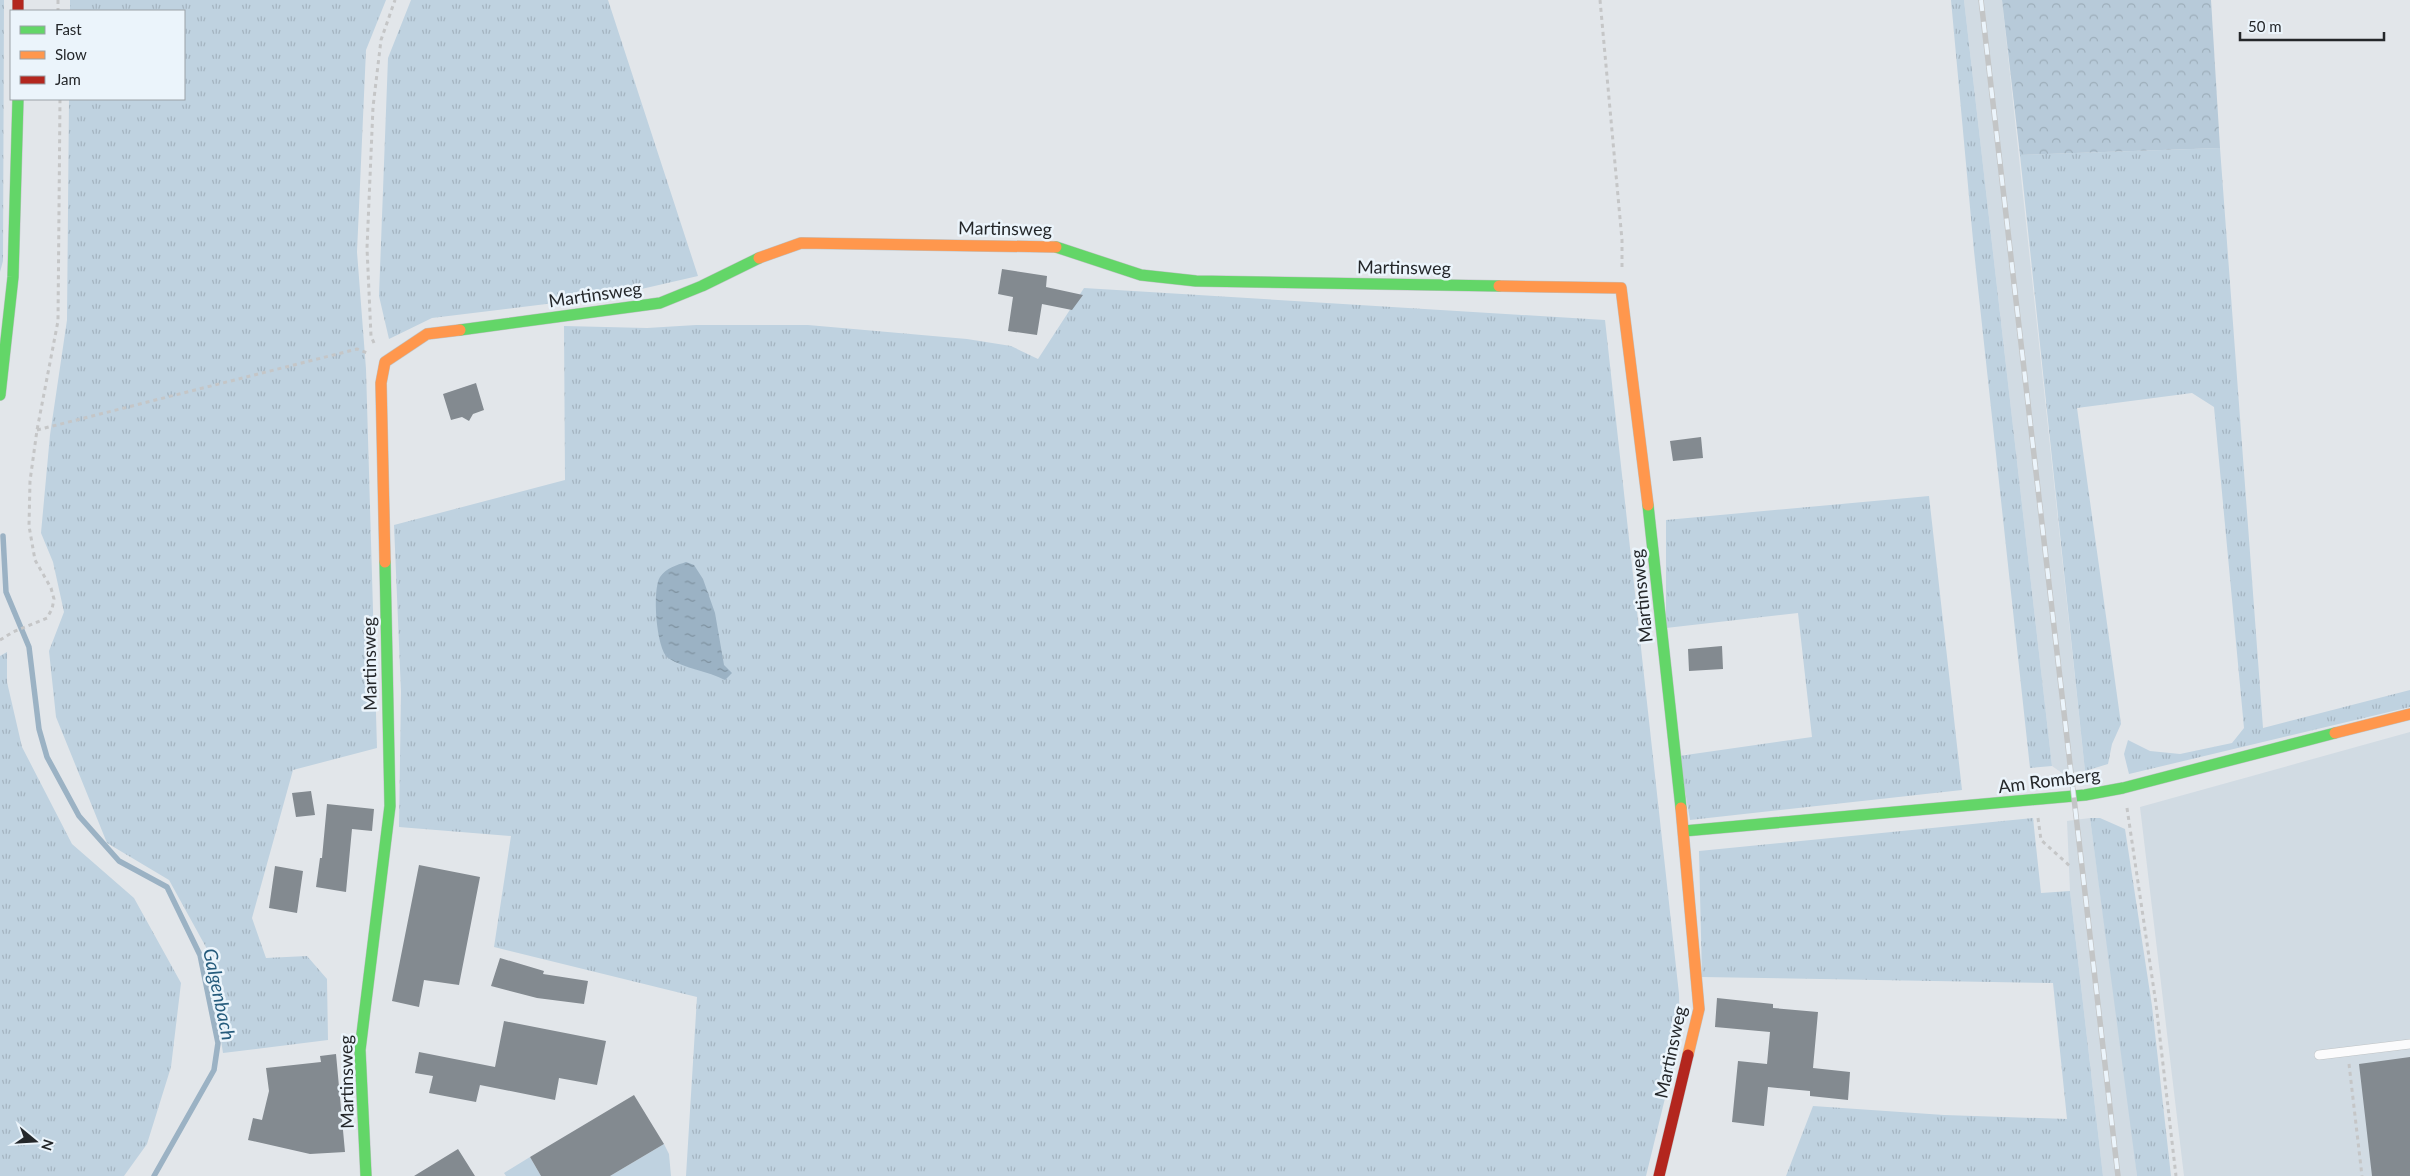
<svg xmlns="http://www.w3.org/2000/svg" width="2410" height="1176" viewBox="0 0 2410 1176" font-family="Lato,sans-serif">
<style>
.built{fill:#d1dbe3}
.grass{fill:url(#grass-tufts)}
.forest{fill:url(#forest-crowns)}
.pitch{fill:#bfd2e0}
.water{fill:url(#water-ripples)}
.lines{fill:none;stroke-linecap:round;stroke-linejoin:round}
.stream{stroke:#9bb2c4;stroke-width:5.5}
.building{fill:#838a90}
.lane-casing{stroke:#bfc3c5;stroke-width:10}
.fast-casing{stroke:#bfc3c5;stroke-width:12}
.slow-casing{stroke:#bfc3c5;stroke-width:12}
.jam-casing{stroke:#bfc3c5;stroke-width:12}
.path{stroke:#c5c6c7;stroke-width:3;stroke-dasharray:4 4;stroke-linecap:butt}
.lane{stroke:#fbfbfc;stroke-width:9}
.fast{stroke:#63d668;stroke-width:11}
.slow{stroke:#ff974d;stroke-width:11}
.jam{stroke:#b3261e;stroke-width:11}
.rail-casing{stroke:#c3c5c6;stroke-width:5.5}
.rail{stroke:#ebf4fb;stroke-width:4;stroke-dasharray:11;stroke-linecap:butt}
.labels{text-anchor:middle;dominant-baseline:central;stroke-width:5;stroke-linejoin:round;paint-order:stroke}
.street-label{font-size:18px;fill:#24272a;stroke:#ebf4fb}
.water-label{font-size:19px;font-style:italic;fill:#255b7c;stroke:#ebf4fb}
</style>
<defs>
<pattern id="grass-tufts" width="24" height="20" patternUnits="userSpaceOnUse" patternTransform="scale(1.25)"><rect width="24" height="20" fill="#bfd2e0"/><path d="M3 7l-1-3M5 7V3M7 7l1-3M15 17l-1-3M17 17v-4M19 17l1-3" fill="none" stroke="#a4b4c0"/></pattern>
<pattern id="forest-crowns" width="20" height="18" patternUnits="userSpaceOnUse" patternTransform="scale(1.25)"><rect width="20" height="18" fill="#b7cad9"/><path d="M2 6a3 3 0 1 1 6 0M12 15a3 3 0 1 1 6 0" fill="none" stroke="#9daeba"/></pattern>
<pattern id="water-ripples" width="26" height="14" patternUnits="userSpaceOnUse" patternTransform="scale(1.25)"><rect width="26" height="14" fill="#9bb2c4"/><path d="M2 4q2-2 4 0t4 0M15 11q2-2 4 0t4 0" fill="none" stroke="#7e919f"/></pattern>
</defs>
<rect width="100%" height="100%" fill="#e2e6ea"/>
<path class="built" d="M1964,0H2002L2085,771L2062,773L2052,766Z
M2410,732V1176H2184L2140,807Z
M2090,818L2131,1121L2137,1176H2103L2070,891L2067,821Z"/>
<path class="grass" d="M0,0H4L3,261L0,272Z
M70,0H386L366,50L357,252L366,369L377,748L293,770L252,918L266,958L307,956L327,979L328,1040L223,1053L207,949L169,880L107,843L56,717L49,651L64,612L53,562L41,533L50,435L67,320L69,99H184V11H70Z
M411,0H608L698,276L611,296L432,318L389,339L379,296L388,58Z
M1951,0H1964L2052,766L2030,768L1974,251Z
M2220,148L2263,728L2410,690V707L2129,774L2124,754L2128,740L2150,751L2180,754L2232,743L2244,728L2214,407L2192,393L2077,408L2121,724L2112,744L2108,764L2085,771L2020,155Z
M1084,288L1605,320L1679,994L1680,1037L1646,1176H686L697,997L494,947L511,836L399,827L401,692L394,525L565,480L564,326L647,328L696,325H808L967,339L1011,346L1038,359Z
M1929,496L1962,790L1690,820L1679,756L1812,737L1798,613L1666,628V520Z
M7,652V682L22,747L72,844L134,898L181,983L171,1067L147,1144L124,1176H0V656Z
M2033,818L2041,893L2070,891L2103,1176H1786L1813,1106L1944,1115L2067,1119L2053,983L1702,977L1699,851Z
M2090,818H2100L2125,829L2152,1006L2171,1176H2137Z"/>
<path class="forest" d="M2002,0H2211L2220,148L2020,155Z"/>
<path class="pitch" d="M664,1144L669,1154L671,1176H610Z
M530,1157L541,1176H506L504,1173Z"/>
<path class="water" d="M686,562L694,565L703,579L715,613L724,665L732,673L725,680C708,671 685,669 668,658C656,649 652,589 660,577C666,568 677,565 686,562Z"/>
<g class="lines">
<path class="stream" d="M3,536L6,592L29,647L39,729L47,757L79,816L119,861L167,887L200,955L218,1043L214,1070L154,1176"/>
</g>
<path class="building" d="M1002,269L1047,276L1046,287L1083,295L1072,310L1042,304L1037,335L1008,331L1013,297L998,294Z
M476,383L484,410L473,414L469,421L462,417L451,420L443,394Z
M1701,437L1703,458L1673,461L1670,441Z
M1722,646L1723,669L1689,671L1688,649Z
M311,791L315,815L296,817L292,793Z
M327,804L374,809L372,831L352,829L346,892L316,887L320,858H322Z
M419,865L480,877L459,985L424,980L419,1007L392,1001Z
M275,866L303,871L297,913L269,908Z
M500,958L544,971L543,974L588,981L584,1004L537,998L491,986Z
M1717,998L1773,1004V1008L1818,1012L1813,1068L1850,1072L1848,1100L1810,1096V1091L1768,1087L1764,1126L1732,1122L1738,1061L1767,1064L1770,1032L1715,1027Z
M504,1021L606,1041L597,1085L559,1078L555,1100L480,1085L476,1102L429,1093L433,1076L415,1073L419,1052L495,1067Z
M336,1054L345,1152L310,1154L248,1140L253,1118L262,1120L269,1091L266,1068L321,1062L320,1056Z
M2410,1057V1176H2372L2359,1064Z
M634,1095L664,1144L610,1176H541L530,1157Z
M458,1149L475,1176H414Z"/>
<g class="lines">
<g class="lane-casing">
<path id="lane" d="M2319,1055L2410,1044"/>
</g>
<g class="fast-casing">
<path id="fast" d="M1056,247L1141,275L1196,281L1499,286
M460,330L660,303L702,286L759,258
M0,395L13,277L18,99
M1648,505L1681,808
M1684,831L2085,795L2123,788L2335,733
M366,1176L360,1050L390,806L385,562"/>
</g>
<g class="slow-casing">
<path id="slow" d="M759,258L801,243L1056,247
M1499,286L1621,288L1648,505
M385,562L381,383L385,362L427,334L460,330
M2335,733L2410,714
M1681,808L1699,1009L1688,1055"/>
</g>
<g class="jam-casing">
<path id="jam" d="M18,0V11
M1659,1176L1688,1055"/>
</g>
<path class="path" d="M58,0V11
M1600,0L1622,240V268
M374,343L371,336L367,248L373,107L381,40L395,0
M37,430L357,349L367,353
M0,640L13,632L47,618L52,609L54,599L51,588L35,560L29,526L30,481L37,430L58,321L60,99
M2127,808L2156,1004L2176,1176
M2038,818L2041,840L2071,867
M2349,1064L2362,1176"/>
<use href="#lane" class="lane"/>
<use href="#fast" class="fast"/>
<use href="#slow" class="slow"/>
<use href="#jam" class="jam"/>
<g class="rail-casing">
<path id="rail" d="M1981,0L2118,1176"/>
</g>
<use href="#rail" class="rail"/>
</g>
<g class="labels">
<g class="street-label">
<text transform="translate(1005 228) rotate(1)">Martinsweg</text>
<text transform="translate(1404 267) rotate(1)">Martinsweg</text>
<text transform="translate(595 294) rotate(-8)">Martinsweg</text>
<text transform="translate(1641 596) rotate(-96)">Martinsweg</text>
<text transform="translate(369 664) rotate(-91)">Martinsweg</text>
<text transform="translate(2049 780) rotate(-7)">Am Romberg</text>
<text transform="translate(1670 1052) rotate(-78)">Martinsweg</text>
<text transform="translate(346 1082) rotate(-91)">Martinsweg</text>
</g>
<g class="water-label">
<text transform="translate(220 994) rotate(78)">Galgenbach</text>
</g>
</g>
<rect x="10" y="10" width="175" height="90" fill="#ebf4fb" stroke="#9ba2a7"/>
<rect x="20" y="26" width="25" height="8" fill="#63d668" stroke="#9ba2a7"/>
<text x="55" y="35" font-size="15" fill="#24272a">Fast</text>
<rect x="20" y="51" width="25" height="8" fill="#ff974d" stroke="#9ba2a7"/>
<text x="55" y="60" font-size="15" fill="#24272a">Slow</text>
<rect x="20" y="76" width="25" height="8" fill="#b3261e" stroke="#9ba2a7"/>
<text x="55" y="85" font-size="15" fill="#24272a">Jam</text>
<g transform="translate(35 1141) rotate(108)" stroke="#ebf4fb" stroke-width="4" paint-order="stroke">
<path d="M0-4L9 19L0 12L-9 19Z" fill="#24272a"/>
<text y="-8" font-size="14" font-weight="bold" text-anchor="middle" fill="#24272a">N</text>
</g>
<path d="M2240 32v8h144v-8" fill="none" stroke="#24272a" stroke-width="2.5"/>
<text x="2248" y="32" font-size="15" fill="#24272a" stroke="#ebf4fb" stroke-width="4" paint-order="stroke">50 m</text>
</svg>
